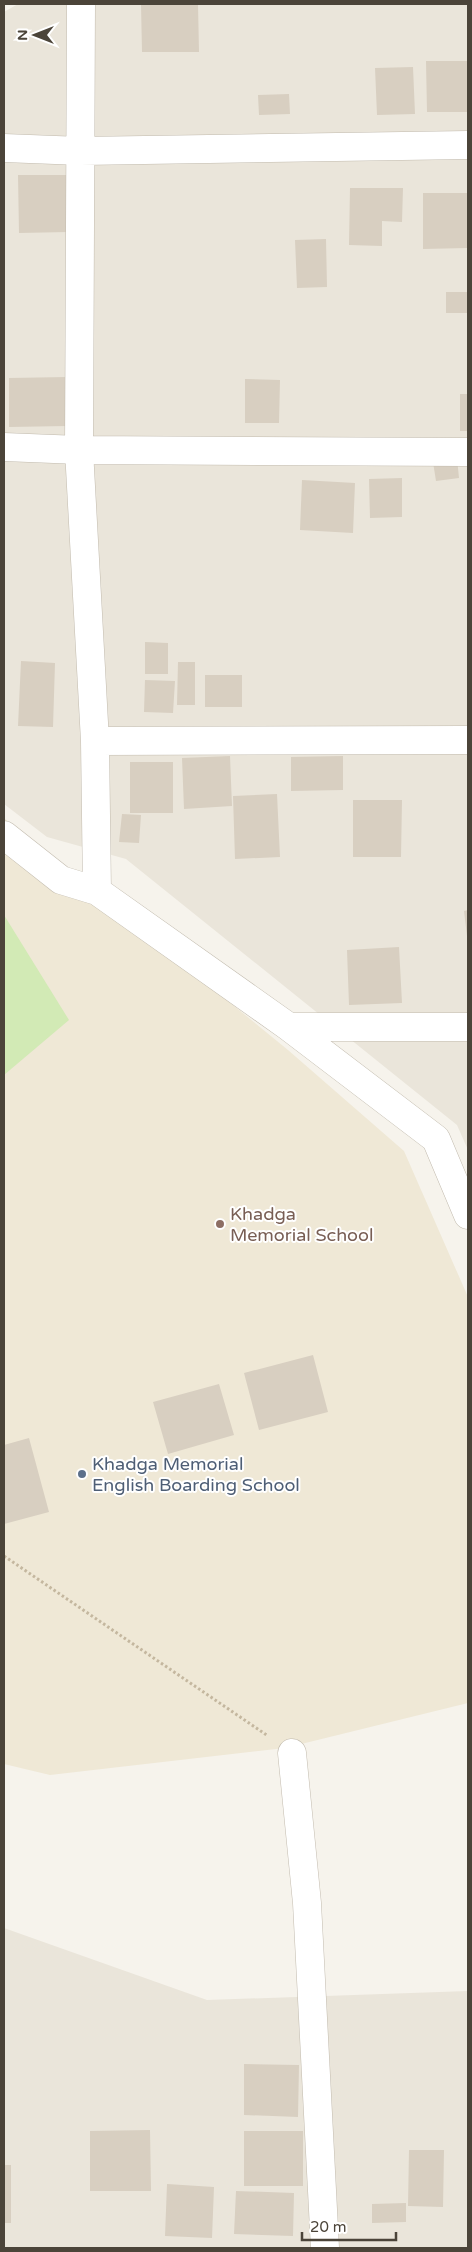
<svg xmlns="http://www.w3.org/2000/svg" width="472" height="2252" viewBox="0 0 472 2252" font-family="'Varela Round',sans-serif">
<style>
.residential{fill:#eae5da}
.education{fill:#efe8d6}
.green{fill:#d2eab5}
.building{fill:#d8cfc1}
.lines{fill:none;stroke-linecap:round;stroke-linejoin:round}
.minor-casing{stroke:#c2bbae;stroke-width:29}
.path{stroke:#c4b79f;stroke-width:3;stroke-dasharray:2.5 2.5;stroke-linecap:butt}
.minor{stroke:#fff;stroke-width:28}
.education-dot{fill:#8d6e63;stroke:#fff;stroke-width:2}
.service-dot{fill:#5c6f8a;stroke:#fff;stroke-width:2}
.labels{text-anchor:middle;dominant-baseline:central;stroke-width:4;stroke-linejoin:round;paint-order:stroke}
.education-label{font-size:18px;fill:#785e54;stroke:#fff;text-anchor:start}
.service-label{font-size:18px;fill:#4e5e75;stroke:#fff;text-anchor:start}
</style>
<rect width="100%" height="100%" fill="#f6f3ec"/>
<path class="residential" d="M18,4H468V1150L457,1125L126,859L47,837L4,804V12Z
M4,1928L207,2000L468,1991V2248H4Z"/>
<path class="education" d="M4,818L288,1050L404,1151L468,1297V1703L285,1748L50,1775L4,1764Z"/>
<path class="green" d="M4,915L69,1020L4,1075Z"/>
<path class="building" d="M141,4H198L199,52H142Z
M426,61H468V112H427Z
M413,67L415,114L377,115L375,68Z
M289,94L290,114L259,115L258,95Z
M18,175H68V232L19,233Z
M350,188H403L402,222L382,221V246L349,245Z
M423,193H467V248L423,249Z
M326,239L327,287L297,288L295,240Z
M446,292H468V313H446Z
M67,377V426L9,427V378Z
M245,379L280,380L279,423H245Z
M460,394H468V431H460Z
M457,458L459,478L436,481L433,462Z
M402,478V517L370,518L369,479Z
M302,480L355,483L353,533L300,530Z
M145,642L168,643V674H145Z
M21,661L55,663L53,727L18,726Z
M178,662H195V705H177Z
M205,675H242V707H205Z
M145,680L175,681L173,713L144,712Z
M230,756L232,806L184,809L182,758Z
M343,756V790L291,791V757Z
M130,762H173V813H130Z
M277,794L280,857L235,859L233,796Z
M353,800H402L401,857H353Z
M122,814L141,815L139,843L119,842Z
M468,910V936H467L464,911Z
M399,947L402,1003L349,1005L347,950Z
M313,1355L328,1412L259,1430L244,1373Z
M219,1384L234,1435L168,1454L153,1402Z
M29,1438L49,1512L4,1524V1445Z
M244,2064L299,2065L298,2117L244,2115Z
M150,2130L151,2191H90V2131Z
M244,2131H303V2186H244Z
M409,2150H444L443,2207L408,2206Z
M4,2165H11V2223H4Z
M167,2184L214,2187L212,2238L165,2236Z
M236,2191L294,2193L293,2236L234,2234Z
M406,2203V2222L372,2223V2204Z"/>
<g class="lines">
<g class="minor-casing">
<path id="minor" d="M81,4L79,450L95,741L97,891L289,1027L436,1139L468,1215
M4,148L81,151L468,145
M4,447L79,450L468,452
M95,741L468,740
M4,835L61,880L97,891
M289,1027H468
M292,1753L307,1903L325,2248"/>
</g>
<path class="path" d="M4,1556L268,1736"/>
<use href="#minor" class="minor"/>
</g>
<circle class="education-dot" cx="220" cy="1224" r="5"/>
<circle class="service-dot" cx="82" cy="1474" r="5"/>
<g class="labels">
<g class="education-label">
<text x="230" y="1214">Khadga<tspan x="230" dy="21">Memorial School</tspan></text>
</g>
<g class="service-label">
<text x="92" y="1464">Khadga Memorial<tspan x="92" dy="21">English Boarding School</tspan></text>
</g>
</g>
<rect width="472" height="2252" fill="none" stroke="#4b4439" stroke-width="10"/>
<g transform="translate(35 35) rotate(270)" stroke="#ffffff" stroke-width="4" paint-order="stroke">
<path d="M0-4L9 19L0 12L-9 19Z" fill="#4b4439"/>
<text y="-8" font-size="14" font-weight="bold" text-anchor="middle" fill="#4b4439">N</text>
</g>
<path d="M302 2232v8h94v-8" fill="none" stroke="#4b4439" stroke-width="2.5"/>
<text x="310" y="2232" font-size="15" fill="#4b4439" stroke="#ffffff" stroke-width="4" paint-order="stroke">20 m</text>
</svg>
